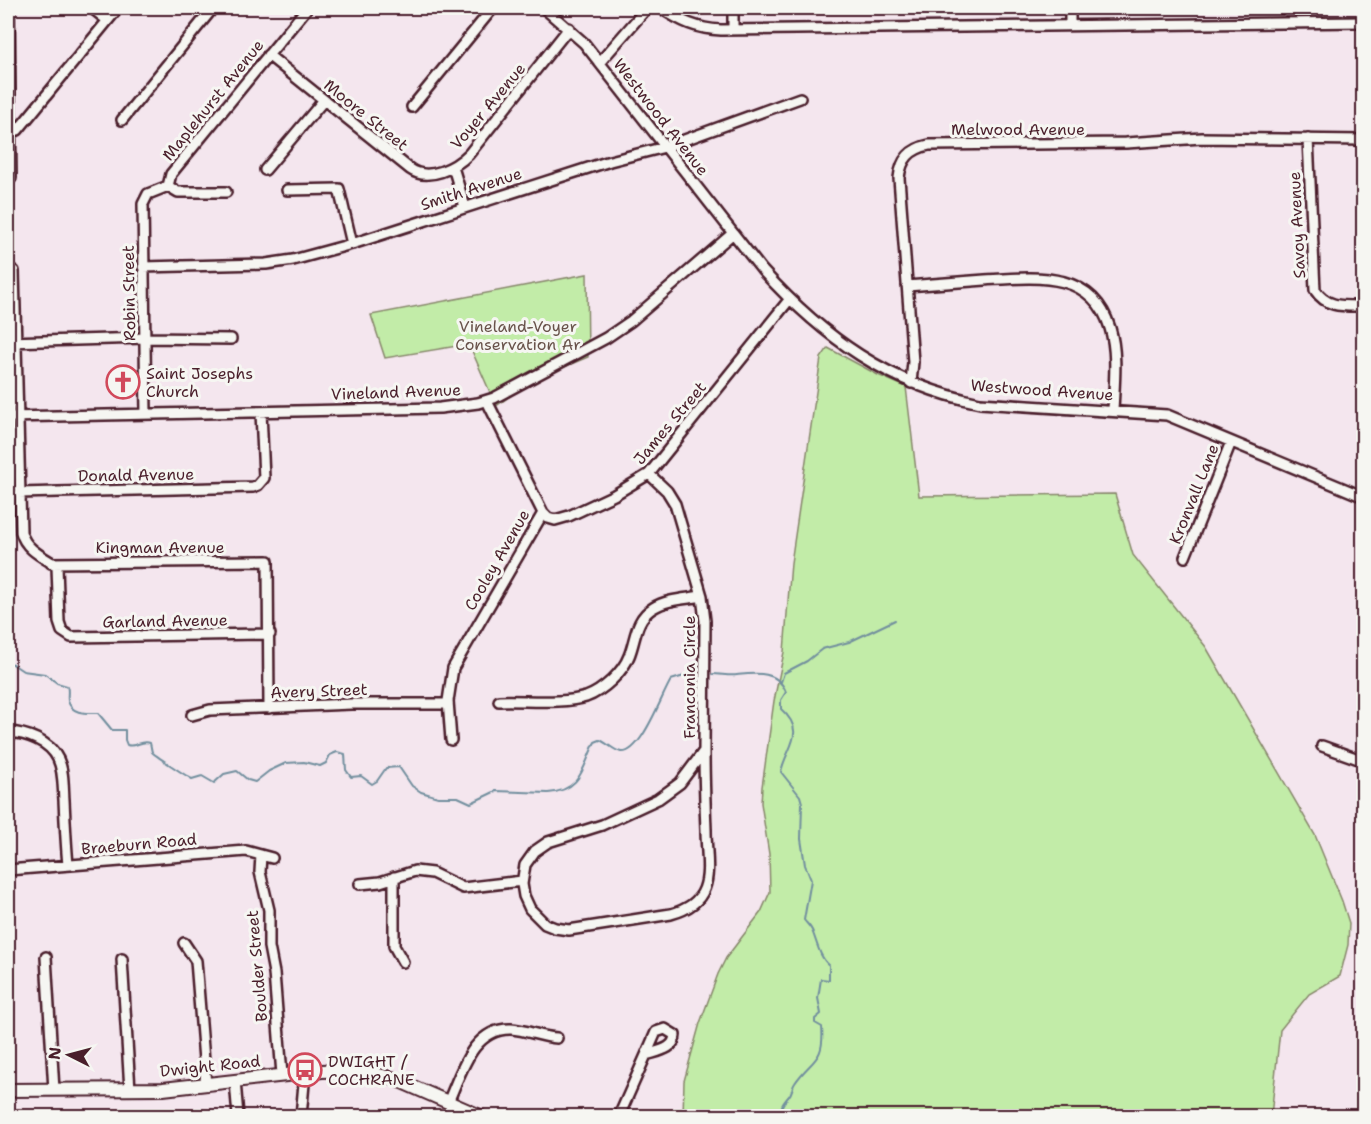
<svg xmlns="http://www.w3.org/2000/svg" width="1371" height="1124" viewBox="0 0 1371 1124" font-family="'Shantell Sans',sans-serif">
<style>
.green{fill:#c2eca8;stroke:#86866a;stroke-width:1.5}
.lines{fill:none;stroke-linecap:round;stroke-linejoin:round}
.stream{stroke:#728f9e;stroke-width:2}
.minor-casing{stroke:#4a1f2b;stroke-width:14}
.major-casing{stroke:#4a1f2b;stroke-width:16}
.minor{stroke:#f6f6f2;stroke-width:9}
.major{stroke:#f6f6f2;stroke-width:12}
.labels{text-anchor:middle;dominant-baseline:central;stroke-width:6;stroke-linejoin:round;paint-order:stroke}
.street-label{font-size:16px;fill:#4a1f2b;stroke:#f6f6f2}
.park-label{font-size:16px;fill:#68524a;stroke:#f6f6f2}
.poi-label{font-size:16px;fill:#4a1f2b;stroke:#f6f6f2;text-anchor:start}
</style>
<rect width="100%" height="100%" fill="#f4e6ee"/>
<filter id="ink" filterUnits="userSpaceOnUse"><feTurbulence type="fractalNoise" baseFrequency=".0167" numOctaves="2"/><feDisplacementMap in="SourceGraphic" scale="12" xChannelSelector="R" yChannelSelector="G"/><feConvolveMatrix kernelMatrix="1 2 1 2 8 2 1 2 1" color-interpolation-filters="sRGB"/></filter>
<g filter="url(#ink)">
<path class="green" d="M587,274L588,357L533,380L496,406L469,344L385,358L371,315Z
M828,348L878,375L906,387L919,496L1115,494L1133,555L1206,647L1315,835L1342,901L1349,923L1348,945L1340,976L1309,994L1280,1030L1271,1116H683L684,1081L700,1023L718,974L726,958L761,912L770,892L769,854L761,803L762,787L774,701L784,652L791,563L821,358Z"/>
<g class="lines">
<path class="stream" d="M8,661L23,671L45,674L57,683L67,686C69,691 67,695 68,701C72,715 87,713 98,713L112,730H125V740L127,745C136,748 142,739 150,743C151,746 151,749 152,752C153,754 188,777 192,779L202,776L214,783L224,774L237,771L248,780L255,782L269,771L286,763L304,762L320,766L326,763L330,755L337,752L345,754L346,770L351,777L361,776L372,784L377,781L386,768L399,767L412,786L421,792L438,797H458L471,803L496,791L548,793C582,790 582,768 595,742L600,740C607,743 613,750 621,752C641,755 662,694 671,680L694,673
M713,674C721,674 729,676 737,675C756,673 778,670 786,692L781,700V709C808,733 786,747 781,772L800,796L802,803L801,839L805,865L811,880L804,920C807,924 812,928 813,933C817,943 820,958 829,965V980L821,979L818,998L821,1014L815,1019V1023L822,1027C825,1062 811,1059 795,1083C792,1087 792,1093 789,1096C783,1103 780,1107 780,1116
M781,682L784,673L807,661L822,649L849,642L895,620"/>
<g class="minor-casing">
<path id="minor" d="M9,8L11,178
M92,8L107,20
M544,8L584,43L762,270C824,338 889,385 980,403L1167,415L1364,497
M661,8C680,21 697,29 721,30L1364,22
M733,8V29
M1070,8V25
M268,55L410,169C428,182 455,168 469,154L569,28
M600,62L647,8
M412,107L493,8
M122,120L213,8
M11,132L18,130L118,8
M1308,139L1315,290C1327,308 1343,306 1364,306
M453,167L465,207
M265,170L324,100
M168,186L171,174L307,8
M168,186L178,192H226
M287,190L339,189L352,244
M143,267L266,264L293,260L352,244L610,161L665,147L800,98
M14,271L21,532C25,549 43,557 57,566L59,622L62,631L71,637L270,634
M907,286C933,284 959,282 985,280C1034,277 1092,269 1110,328C1118,354 1114,385 1113,411
M8,342L145,338L231,339
M911,383L913,362L899,178C901,159 910,149 929,145L1126,143L1202,138L1364,140
M146,414L143,204L148,194L168,186
M8,417L440,408L478,403L494,398L606,338L631,321L732,234
M649,474L667,491L675,504L702,596L705,621L704,751L680,783L658,799L602,825L548,842L535,851L525,865L522,884L524,896L530,909L545,924L555,928L569,930L671,914C719,901 706,866 706,830C705,804 704,777 704,751
M19,493L253,487L258,485L264,478L261,412
M543,513L548,518L555,520L569,516L614,495L649,474L789,300
M1185,557L1231,442
M51,563L268,561L269,708
M499,701C524,700 564,704 586,697C603,691 623,672 629,656C636,639 635,619 653,608C667,599 686,599 702,596
M192,715L210,710L351,704H448
M8,732C26,733 50,741 58,759C64,771 63,787 64,800C65,822 66,843 68,865
M451,740L448,701L453,668L543,513L487,401
M1322,746L1364,761
M261,855L260,872L269,910V947L274,973L282,1075
M8,870L246,851L272,858
M394,877V946L403,962
M360,884L380,882L415,871L432,873L463,888L522,881
M184,943L196,961L206,1085
M46,957L54,1090
M122,959L130,1090
M235,1081L238,1116
M448,1102C461,1074 472,1028 511,1029C527,1030 541,1037 557,1038
M301,1116L305,1073
M619,1116L646,1055C658,1051 675,1049 675,1035L665,1029L656,1032L646,1055"/>
</g>
<g class="major-casing">
<path id="major" d="M8,1090L163,1089L322,1071L349,1070L371,1073L395,1079L480,1116"/>
</g>
<use href="#minor" class="minor"/>
<use href="#major" class="major"/>
</g>
</g>
<defs>
<g id="church-ring" transform="scale(1.725)"><circle r="9.5" fill="#f6f6f2" stroke="#d1495b" stroke-width="1.5"/><path d="M-1.2-6h2.4v3.5h3.3v2.4h-3.3V6h-2.4V-.1h-3.3v-2.4h3.3Z" fill="#d1495b"/></g>
<g id="bus-ring" transform="scale(1.725)"><circle r="9.5" fill="#f6f6f2" stroke="#d1495b" stroke-width="1.5"/><path d="M-5-6H5V4H4V6H2V4H-2V6H-4V4H-5ZM-3.5-4V0h7V-4ZM-3.5 1.2v1.5H-2V1.2ZM2 1.2v1.5H3.5V1.2Z" fill="#d1495b"/></g>
</defs>
<g fill-rule="evenodd">
<use href="#church-ring" x="123" y="382"/>
<use href="#bus-ring" x="305" y="1070"/>
</g>
<g class="labels">
<g class="street-label">
<text transform="translate(213 100) rotate(-51)">Maplehurst Avenue</text>
<text transform="translate(488 106) rotate(-50)">Voyer Avenue</text>
<text transform="translate(366 115) rotate(39)">Moore Street</text>
<text transform="translate(661 117) rotate(52)">Westwood Avenue</text>
<text x="1018" y="129">Melwood Avenue</text>
<text transform="translate(471 189) rotate(-18)">Smith Avenue</text>
<text transform="translate(1297 225) rotate(-93)">Savoy Avenue</text>
<text transform="translate(129 293) rotate(-91)">Robin Street</text>
<text transform="translate(1042 390) rotate(4)">Westwood Avenue</text>
<text transform="translate(396 392) rotate(-2)">Vineland Avenue</text>
<text transform="translate(670 423) rotate(-50)">James Street</text>
<text transform="translate(136 475) rotate(-1)">Donald Avenue</text>
<text transform="translate(1194 494) rotate(-68)">Kronvall Lane</text>
<text x="160" y="547">Kingman Avenue</text>
<text transform="translate(497 560) rotate(-60)">Cooley Avenue</text>
<text transform="translate(165 621) rotate(-1)">Garland Avenue</text>
<text transform="translate(689 677) rotate(-90)">Franconia Circle</text>
<text transform="translate(319 691) rotate(-2)">Avery Street</text>
<text transform="translate(139 844) rotate(-5)">Braeburn Road</text>
<text transform="translate(257 966) rotate(-95)">Boulder Street</text>
<text transform="translate(210 1066) rotate(-6)">Dwight Road</text>
</g>
<g class="park-label">
<text x="518" y="326">Vineland-Voyer<tspan x="518" dy="18">Conservation Ar</tspan></text>
</g>
<g class="poi-label">
<text x="146" y="373">Saint Josephs<tspan x="146" dy="18">Church</tspan></text>
<text x="328" y="1061">DWIGHT /<tspan x="328" dy="18">COCHRANE</tspan></text>
</g>
</g>
<rect width="1371" height="1124" fill="none" stroke="#f6f6f2" stroke-width="30"/>
<rect x="15" y="15" width="1341" height="1094" fill="none" stroke="#4a1f2b" stroke-width="2" filter="url(#ink)"/>
<g transform="translate(69 1055) rotate(276)" stroke="#f6f6f2" stroke-width="4.5" paint-order="stroke">
<path d="M0-4.5L10 22L0 15L-10 22Z" fill="#4a1f2b"/>
<text y="-9" font-size="16" font-weight="bold" text-anchor="middle" fill="#4a1f2b">N</text>
</g>
</svg>
